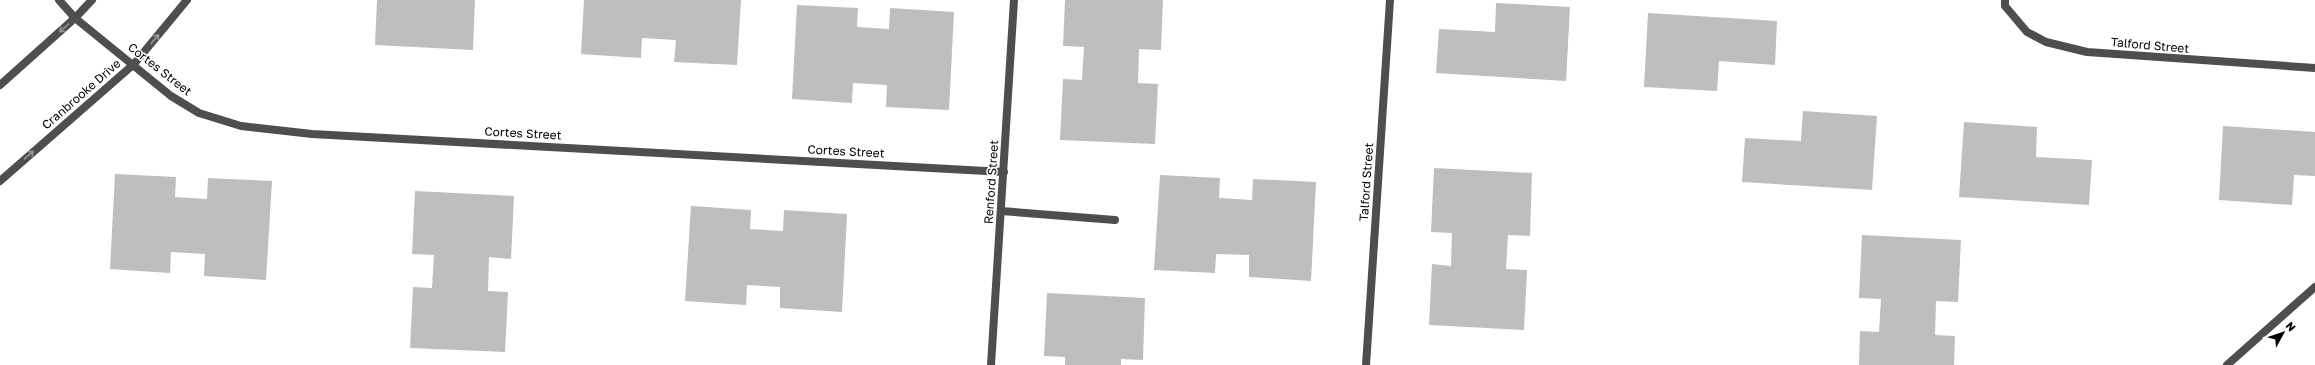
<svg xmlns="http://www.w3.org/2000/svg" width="2315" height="365" viewBox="0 0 2315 365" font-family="'Golos Text',sans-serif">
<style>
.building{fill:#bebebe}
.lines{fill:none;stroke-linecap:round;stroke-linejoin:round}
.service{stroke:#4e4e4e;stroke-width:8}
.minor{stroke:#4e4e4e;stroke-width:8}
.oneway{stroke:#959595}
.labels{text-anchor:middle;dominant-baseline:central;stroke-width:3;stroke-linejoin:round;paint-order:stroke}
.street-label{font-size:12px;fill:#000;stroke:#fff}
</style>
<rect width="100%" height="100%" fill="#fff"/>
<path class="building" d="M377,0H475L473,50L375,45Z
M584,0H741L737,65L674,62L676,40L642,38L641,58L581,54Z
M1065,0H1163L1161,50L1139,49L1138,83L1158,84L1155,144L1060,140L1063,79L1082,80L1084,47L1063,46Z
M1496,3L1570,7L1566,81L1436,73L1439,29L1495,32Z
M797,5L858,8L857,27L889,29L890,8L954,12L949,110L886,107L887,85L853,83L852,103L792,99Z
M1648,13L1777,21L1775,65L1719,61L1717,91L1644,87Z
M1803,111L1877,116L1872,190L1742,182L1745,138L1801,141Z
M1964,122L2037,127L2036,157L2092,160L2089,205L1959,197Z
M2223,126L2315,132V176L2294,175L2292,205L2219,200Z
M1434,168L1532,173L1530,236L1508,235L1506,269L1527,270L1524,330L1429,325L1432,264L1451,266L1452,233L1431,232Z
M115,174L176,177L175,197L207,199L208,178L272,181L266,280L204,276L205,254L171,252L170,273L110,269Z
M1160,175L1220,178L1219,198L1252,200L1253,179L1316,182L1311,281L1249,277V255L1216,254L1215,273L1154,270Z
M415,191L514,196L511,259L489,257L488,291L508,292L505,352L410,348L413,287L432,288L434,255L412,254Z
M691,206L751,210L750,229L783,231L784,210L847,214L842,312L780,308V287L747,285L746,305L685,301Z
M1862,235L1961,240L1958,302L1936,301L1935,335L1955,336L1954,365H1859L1860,331L1879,332L1881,299L1859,298Z
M1047,293L1145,298L1143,360L1121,359V365H1065V357L1044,356Z"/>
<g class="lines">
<path class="service" d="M59,0L75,18
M1001,211L1115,220"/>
<path class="minor" d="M2005,0V6L2027,32L2046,42L2087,52L2315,68
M75,18L171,96L199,113L241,126L312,134L1004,172
M0,85L75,18L92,0
M0,181L134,64L187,0
M991,365L1014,0
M1366,365L1390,0
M2227,365L2315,287"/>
</g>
<defs><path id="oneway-shaft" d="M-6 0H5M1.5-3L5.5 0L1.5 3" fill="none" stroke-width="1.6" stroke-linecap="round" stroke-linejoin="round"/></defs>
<g class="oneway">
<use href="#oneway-shaft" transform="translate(64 28) rotate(138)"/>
<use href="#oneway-shaft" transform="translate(155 39) rotate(-50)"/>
<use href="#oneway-shaft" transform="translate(29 155) rotate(-41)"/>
</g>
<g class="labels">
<g class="street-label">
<text transform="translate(2150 45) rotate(5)">Talford Street</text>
<text transform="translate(160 69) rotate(38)">Cortes Street</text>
<text transform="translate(81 94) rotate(-41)">Cranbrooke Drive</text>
<text transform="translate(523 133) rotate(3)">Cortes Street</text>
<text transform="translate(846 151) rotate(3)">Cortes Street</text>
<text transform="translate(991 182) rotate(-86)">Renford Street</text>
<text transform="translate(1366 182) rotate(-86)">Talford Street</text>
</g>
</g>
<g transform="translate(2283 333) rotate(50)" stroke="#ffffff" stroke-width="3" paint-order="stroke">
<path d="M0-3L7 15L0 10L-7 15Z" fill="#000000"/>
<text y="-6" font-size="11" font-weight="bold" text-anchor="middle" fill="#000000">N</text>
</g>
</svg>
